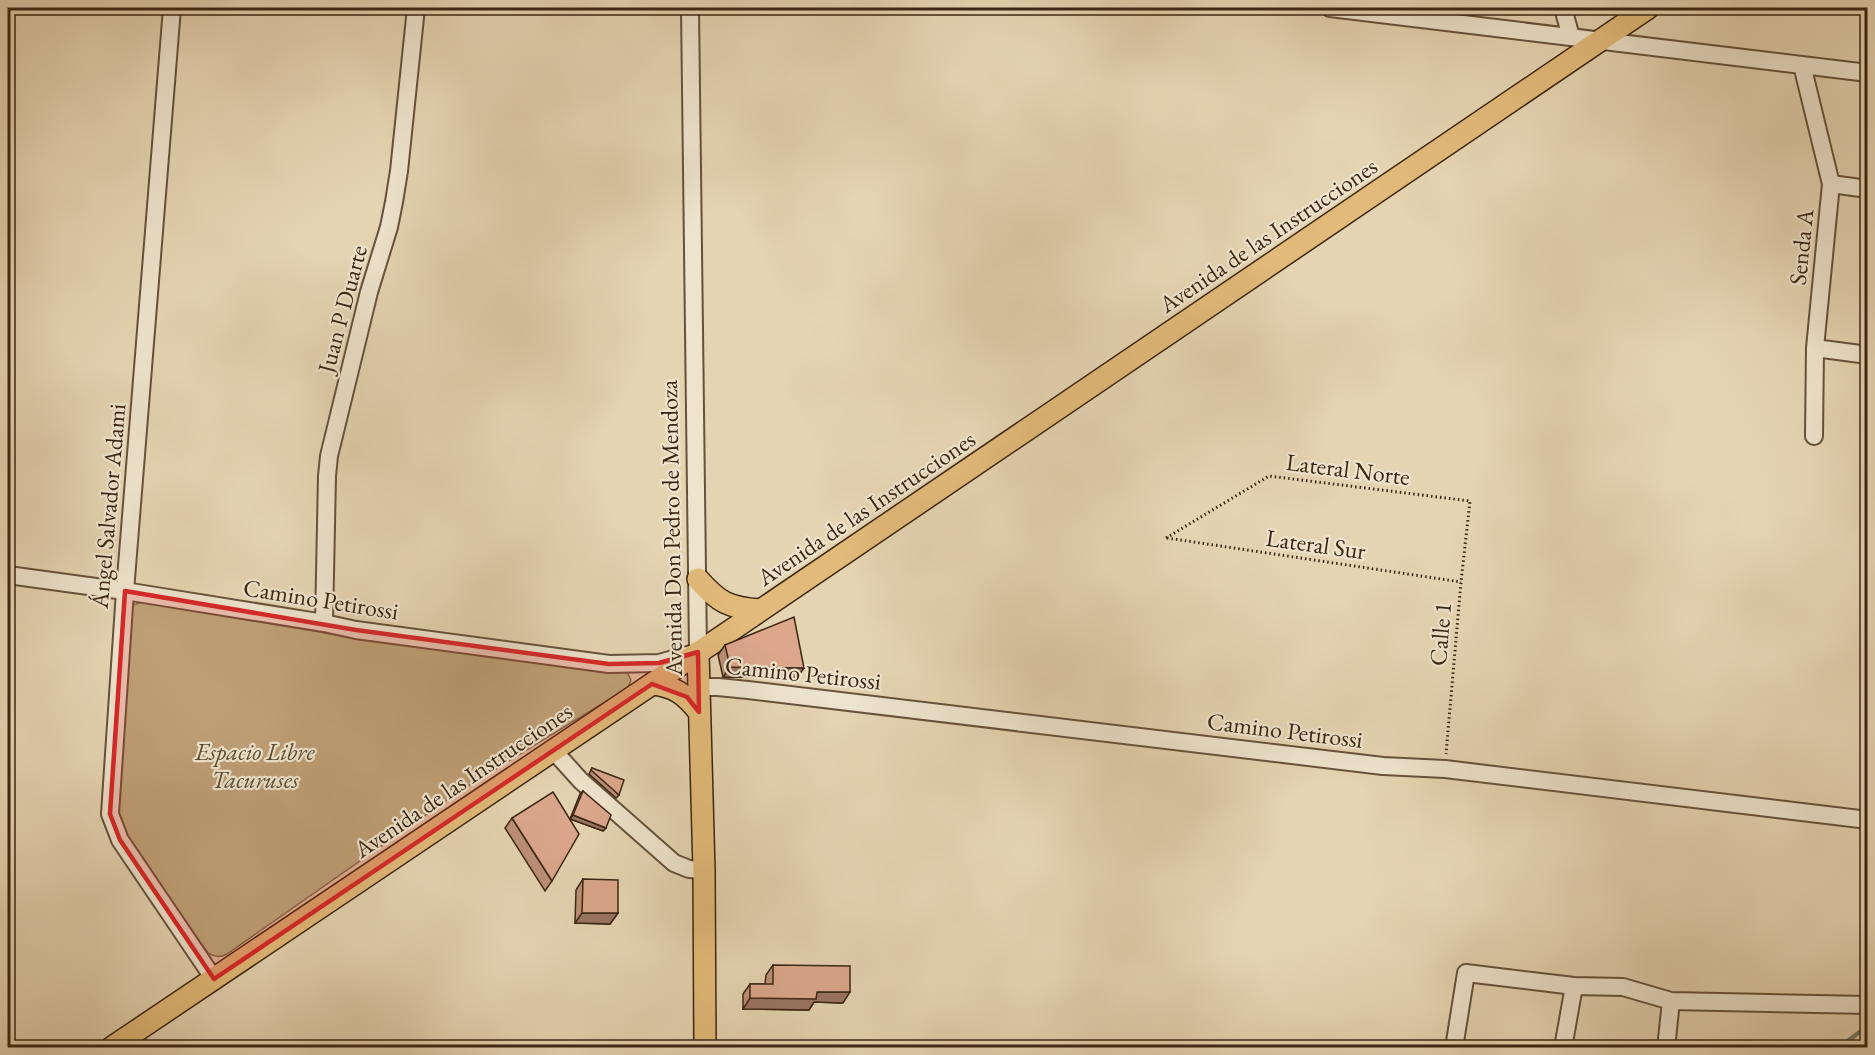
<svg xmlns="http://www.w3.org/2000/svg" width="1875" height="1055" viewBox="0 0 1875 1055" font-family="'EB Garamond',serif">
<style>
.park{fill:#b8bc89;stroke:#7a714e;stroke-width:1.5}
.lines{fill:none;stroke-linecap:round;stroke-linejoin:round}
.stream{stroke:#727e6d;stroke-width:4.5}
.minor-casing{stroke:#66523a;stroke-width:20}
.major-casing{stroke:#3b2612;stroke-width:24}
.path{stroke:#3b2612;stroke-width:3;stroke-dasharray:1.5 3;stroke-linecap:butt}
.minor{stroke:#eee3cd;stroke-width:16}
.major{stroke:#e2ba79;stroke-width:21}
.wall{fill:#bd9079;stroke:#3b2612;stroke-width:1.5}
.shaded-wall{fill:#9a7563;stroke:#3b2612;stroke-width:1.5}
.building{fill:#dca78d;stroke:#3b2612;stroke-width:1.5}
.marked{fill:#d62828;fill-opacity:0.2;stroke:#d62828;stroke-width:4.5;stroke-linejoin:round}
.labels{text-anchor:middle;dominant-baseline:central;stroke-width:4.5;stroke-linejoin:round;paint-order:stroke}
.street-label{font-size:24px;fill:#3b2612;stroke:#eee3cd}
.park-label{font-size:24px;font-style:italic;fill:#5a4c30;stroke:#eee3cd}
</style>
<rect width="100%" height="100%" fill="#e5d4b2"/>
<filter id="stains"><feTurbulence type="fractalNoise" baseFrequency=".00333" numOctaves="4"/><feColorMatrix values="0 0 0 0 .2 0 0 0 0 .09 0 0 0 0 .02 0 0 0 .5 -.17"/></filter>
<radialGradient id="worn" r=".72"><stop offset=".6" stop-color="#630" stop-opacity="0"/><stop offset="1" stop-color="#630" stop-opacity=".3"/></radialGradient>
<path class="park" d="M142,602L379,642L627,672L631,680L628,688L463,789L227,954C220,958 215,957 208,953L130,846L115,814L131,606Z"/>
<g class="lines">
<path class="stream" d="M1838,1048L1868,1026"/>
<g class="minor-casing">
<path id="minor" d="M172,8L125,591L110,814L120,840L214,979
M1330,8L1868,73
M1563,8L1571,37
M1802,65L1831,184L1815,348L1814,436
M1831,184L1868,189
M1815,348L1868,355
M8,575L125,591L324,623L356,630L609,664L659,663L698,652L690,8
M324,623L327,476L329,456L369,292L389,227L394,202L399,171L416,8
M698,687H718L748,690L1383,766L1445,769L1868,820
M553,750L581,781L674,863L689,869L704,870
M1454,1048L1466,973L1574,986L1623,987L1671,1001L1868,1005
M1563,1048L1574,986
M1666,1048L1671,1001"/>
</g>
<g class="major-casing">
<path id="major" d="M698,579C718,602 729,608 760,610
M698,652L704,870L705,1048
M652,684C674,686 685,694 699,712
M111,1048L652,684L1648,8"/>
</g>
<path class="path" d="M1166,538L1269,476L1470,501L1461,582L1446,754
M1167,538L1461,582"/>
<use href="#minor" class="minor"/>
<use href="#major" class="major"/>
</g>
<path class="wall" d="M725,645L797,678L723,677L718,655Z
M592,768L619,795L616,798L589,774Z
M583,791L606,828L603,831L570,819L580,794Z
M512,818L552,881L545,891L505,828Z
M583,879L618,913L610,924L575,923L576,890Z
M773,965L843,1003L814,1002L809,1010L743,1009V994L750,984H765L766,975Z"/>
<path class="shaded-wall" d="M730,667L804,668L797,678L723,677Z
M573,815L606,828L603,831L570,819Z
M582,913H618L610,924L575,923Z
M817,992H850L843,1003L814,1002L809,1010L743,1009L750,998Z"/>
<path class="building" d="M794,617L804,668L730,667L725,645Z
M592,768L624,780L619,795L591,770Z
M583,791L611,815L606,828L573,815Z
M553,792L579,834L552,881L512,818Z
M583,879L618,880V913H582Z
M773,965L850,966V992H817L816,999L750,998V984H773Z"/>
<path class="marked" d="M125,591L356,630L609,664L659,663L698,652L699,712L687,697L652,684L214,979L120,840L110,814Z"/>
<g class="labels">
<g class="street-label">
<text transform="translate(1268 235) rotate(-34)">Avenida de las Instrucciones</text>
<text transform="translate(1801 247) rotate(-84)">Senda A</text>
<text transform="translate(342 309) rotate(-75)">Juan P Duarte</text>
<text transform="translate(1348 469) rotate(7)">Lateral Norte</text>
<text transform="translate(108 506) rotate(-85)">Ángel Salvador Adami</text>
<text transform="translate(866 508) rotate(-34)">Avenida de las Instrucciones</text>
<text transform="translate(671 528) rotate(-91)">Avenida Don Pedro de Mendoza</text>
<text transform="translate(1316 544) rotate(8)">Lateral Sur</text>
<text transform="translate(321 599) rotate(9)">Camino Petirossi</text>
<text transform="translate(1440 634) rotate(-85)">Calle 1</text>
<text transform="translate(803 673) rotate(6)">Camino Petirossi</text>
<text transform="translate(1285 730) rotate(7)">Camino Petirossi</text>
<text transform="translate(463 780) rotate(-34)">Avenida de las Instrucciones</text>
</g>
<g class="park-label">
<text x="255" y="751">Espacio Libre<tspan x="255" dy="28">Tacuruses</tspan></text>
</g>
</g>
<rect width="1875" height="1055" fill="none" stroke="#e5d4b2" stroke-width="30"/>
<rect x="9" y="9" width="1857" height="1037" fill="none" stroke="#3b2612" stroke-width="3"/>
<rect x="15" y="15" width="1845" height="1025" fill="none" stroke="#3b2612" stroke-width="1.5"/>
<rect width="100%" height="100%" filter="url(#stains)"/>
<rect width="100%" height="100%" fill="url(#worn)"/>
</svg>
